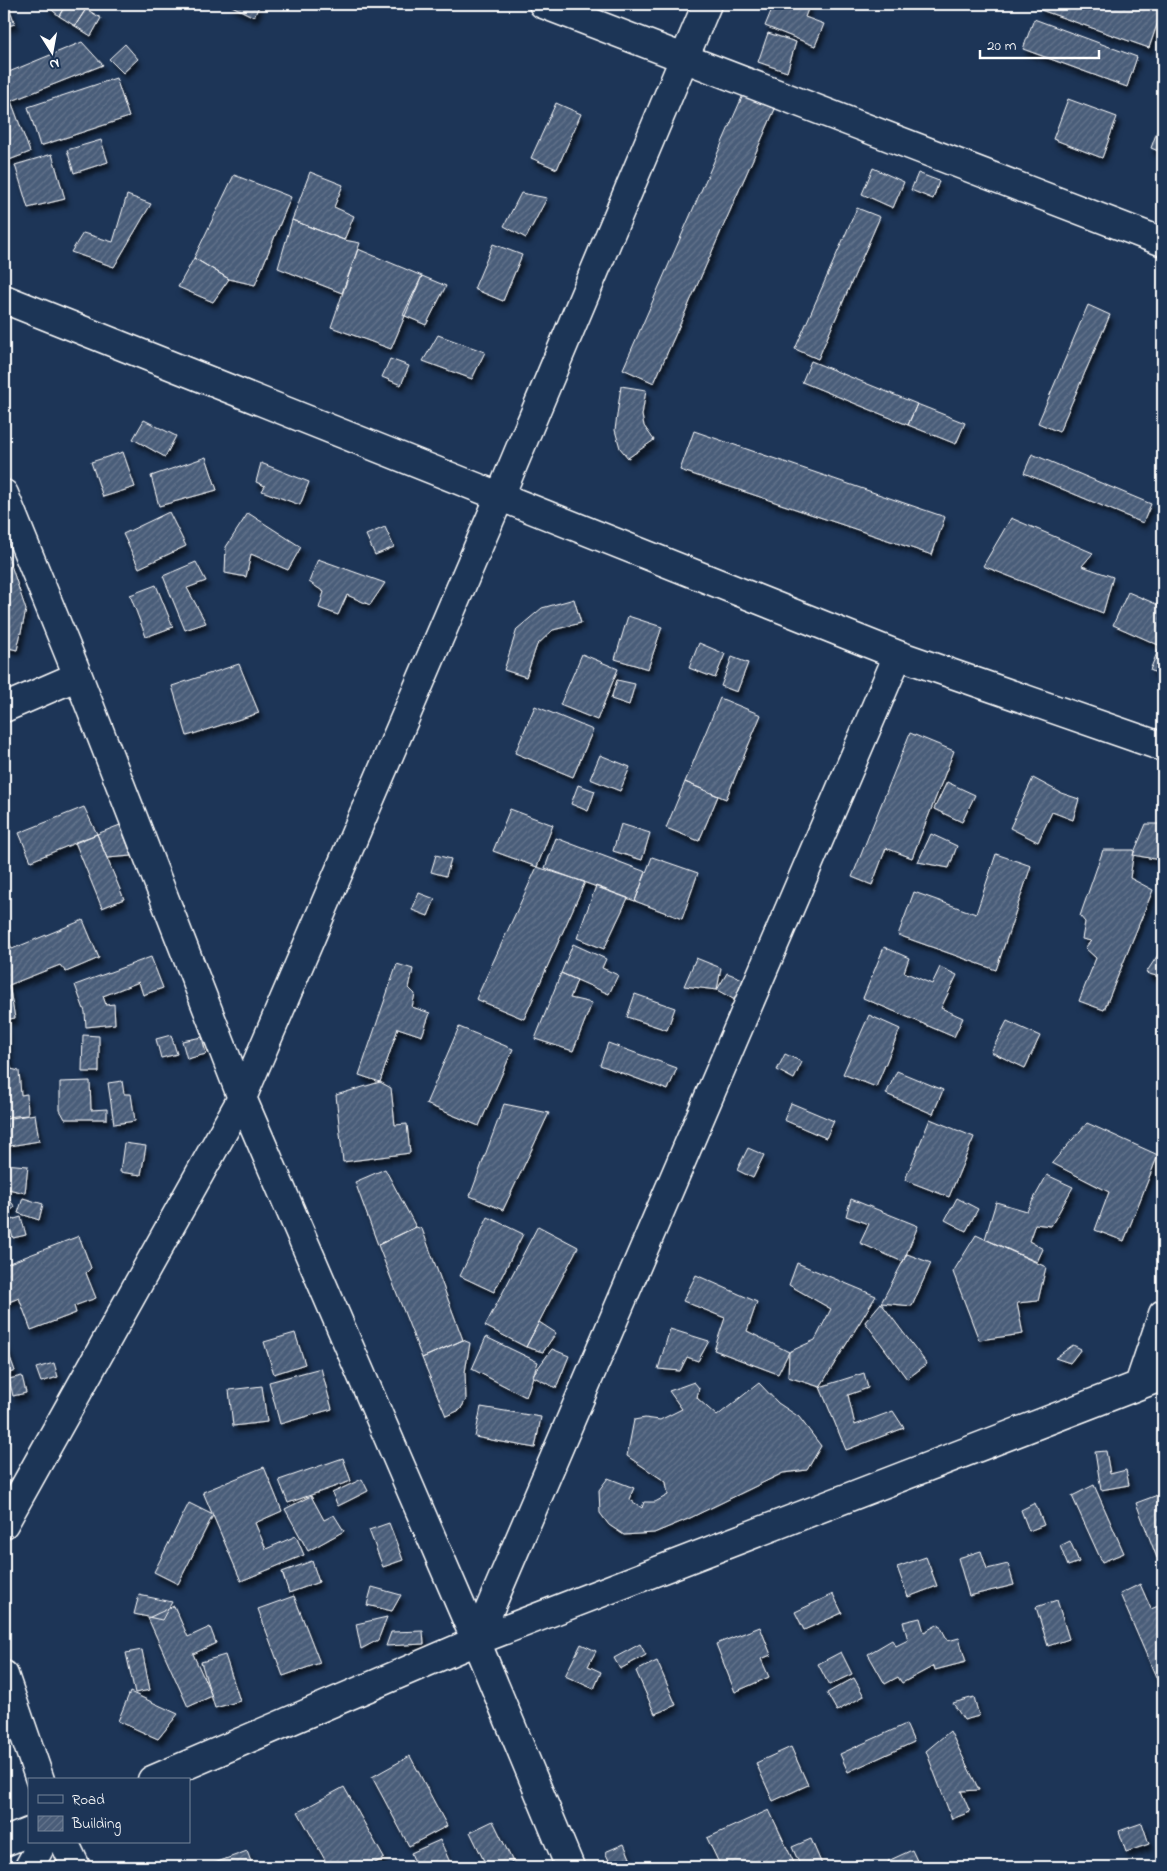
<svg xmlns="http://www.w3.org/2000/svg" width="1167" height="1871" viewBox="0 0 1167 1871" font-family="'Indie Flower',sans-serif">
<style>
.building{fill:url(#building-hatch);stroke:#fff;filter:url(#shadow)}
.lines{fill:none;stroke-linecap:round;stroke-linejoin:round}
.minor-casing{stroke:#fff;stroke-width:31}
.minor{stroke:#1d3557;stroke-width:28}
</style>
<defs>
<pattern id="building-hatch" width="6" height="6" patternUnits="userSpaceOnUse" patternTransform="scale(1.25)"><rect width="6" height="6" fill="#4a5d79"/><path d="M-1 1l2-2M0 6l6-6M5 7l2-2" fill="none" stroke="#65758d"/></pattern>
<filter id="shadow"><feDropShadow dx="3" dy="5.5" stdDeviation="2.5" flood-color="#0009"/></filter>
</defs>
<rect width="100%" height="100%" fill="#1d3557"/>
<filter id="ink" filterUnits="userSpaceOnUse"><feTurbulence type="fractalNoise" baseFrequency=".02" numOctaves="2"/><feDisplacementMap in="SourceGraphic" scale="10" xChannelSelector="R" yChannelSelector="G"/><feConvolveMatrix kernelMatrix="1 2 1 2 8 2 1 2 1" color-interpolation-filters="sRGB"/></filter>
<g filter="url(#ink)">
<path class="building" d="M4,4H8L15,24L4,27Z
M45,4H66L59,16Z
M66,4H89L75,26L59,16Z
M228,4H260L254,17Z
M774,4H810L805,17L824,24L815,46L765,26Z
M1041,4H1163V7L1149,48L1038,9Z
M86,9L101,18L91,36L75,26Z
M1034,19L1137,57L1127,87L1023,49Z
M768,33L796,42L787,72L758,62Z
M82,42L103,65L4,104V74Z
M125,44L138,59L123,73L109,59Z
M116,78L129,117L40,146L28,107Z
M743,95L775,109L654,383L623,369Z
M1068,99L1117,117L1102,158L1053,139Z
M11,101L30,152L4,162V104Z
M556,103L581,114L557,169L531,158Z
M1163,115V153L1151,148Z
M101,140L108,162L74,173L67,150Z
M52,154L65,199L28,208L15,165Z
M873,168L904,182L893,208L862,194Z
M310,172L343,185L334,207L354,216L344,240L292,220Z
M918,173L939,181L933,199L911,190Z
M234,175L291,197L255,285L229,279L194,258Z
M521,193L547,198L526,238L504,226Z
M127,195L151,204L114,267L71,252L83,233L113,242Z
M857,208L880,217L818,359L795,349Z
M292,220L344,240L360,243L342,293L278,268Z
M493,244L522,255L503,301L474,289Z
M358,249L422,276L391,349L331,327Z
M194,258L229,279L213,302L178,287Z
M422,276L446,286L426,325L403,315Z
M1088,305L1110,315L1059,432L1038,423Z
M438,335L485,352L472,379L423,361Z
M390,359L409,366L401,385L382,377Z
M811,361L917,404L908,425L802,382Z
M621,386L646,390L642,415L644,426L654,440L628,458L620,448L615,430Z
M917,404L965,423L956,444L908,425Z
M144,420L176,436L165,457L133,439Z
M694,431L945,517L932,555L680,470Z
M123,452L135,487L103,497L91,462Z
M1032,454L1151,504L1143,523L1024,473Z
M206,457L217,490L159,506L151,476Z
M261,463L309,482L300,505L262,491L265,486L256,482Z
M169,512L186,546L139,568L123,534Z
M248,513L301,547L288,570L251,554L246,577L225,573L226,547Z
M1011,518L1093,553L1082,566L1113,577L1103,613L983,566Z
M385,527L394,547L375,555L366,535Z
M8,556L26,610L17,650L4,647V557Z
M318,559L385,583L370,605L347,595L338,615L319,608L324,592L309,582Z
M196,562L206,581L187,588L206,623L185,630L163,576Z
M156,585L173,627L146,637L130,595Z
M1128,592L1163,607V647L1113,625Z
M574,599L581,623L553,630L537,645L526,677L504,670L517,629L542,608Z
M628,616L662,627L648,669L615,659Z
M699,643L725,654L715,678L689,668Z
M1159,648L1163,649V676L1150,670Z
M582,654L618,669L597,720L560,705Z
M732,657L748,663L737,692L721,686Z
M239,664L259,713L187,736L172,686Z
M617,680L635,684L629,705L611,699Z
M720,698L761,715L726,799L685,782Z
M535,706L593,730L573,777L515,753Z
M910,733L954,751L912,858L886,848L872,885L852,877Z
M600,755L630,767L620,791L590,779Z
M1033,778L1061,793L1079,799L1073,820L1052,812L1038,842L1010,828Z
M685,782L718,796L699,841L666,828Z
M947,782L975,795L962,822L934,809Z
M578,785L595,791L588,811L571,804Z
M84,807L97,834L31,861L19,833Z
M510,809L553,825L537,867L493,851Z
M621,824L650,833L642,860L613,851Z
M1146,824H1163V851L1160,860L1133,855Z
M120,825L132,856L107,858L97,834Z
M97,834L124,899L102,908L75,842Z
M931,834L957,846L949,868L918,862Z
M556,838L646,872L635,901L545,868Z
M1103,850H1134L1130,878L1153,890L1104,1010L1079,1001L1096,958L1085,948L1091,941L1082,939L1085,922L1080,916Z
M996,854L1031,866L996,970L898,935L914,892L976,914Z
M436,855L451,859L446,876L431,872Z
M652,857L698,873L682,919L635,901Z
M537,867L585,882L524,1019L476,999Z
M596,886L628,898L604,949L577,938Z
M419,893L435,899L428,916L412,910Z
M83,920L99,958L66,972L60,965L9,985L15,1018L4,1020V930L12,949Z
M573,944L606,959L602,968L618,975L609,994L561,973Z
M884,947L909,958L904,972L932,984L940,967L957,975L941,1008L963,1018L954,1037L863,998Z
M1163,947V978L1146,973Z
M151,957L163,988L143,995L139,982L103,996L106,1005L114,1004L115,1024L86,1027L85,1012L75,985Z
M696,958L721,968L717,990L684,986Z
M397,964L413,969L409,988L415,994L412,1007L430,1013L422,1036L398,1028L380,1082L359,1075Z
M561,973L577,980L570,998L592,1003L573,1051L535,1039Z
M727,973L743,979L735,1000L717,990Z
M635,994L675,1008L667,1030L627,1017Z
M869,1015L900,1029L876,1087L843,1074Z
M1007,1021L1040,1036L1025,1068L991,1052Z
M4,1023H6L11,1069L19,1071L21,1095L27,1094L28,1115L4,1117Z
M459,1027L513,1049L479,1126L426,1104Z
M83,1035L99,1036V1072H82Z
M171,1035L177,1054L161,1058L156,1039Z
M202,1037L206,1054L187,1059L182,1041Z
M608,1043L677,1068L668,1090L600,1065Z
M785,1054L802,1062L794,1079L777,1070Z
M897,1071L943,1090L933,1114L886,1094Z
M90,1081L91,1110L107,1109V1119H65L60,1110V1082Z
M122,1081L124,1094H131L135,1121L114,1124L108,1083Z
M380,1082L391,1088L395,1125L407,1124L410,1153L343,1162L336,1095Z
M791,1103L834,1121L826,1138L784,1120Z
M504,1104L549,1113L503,1210L470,1196Z
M35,1114L39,1141L4,1147V1128L7,1127L6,1119Z
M930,1119L974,1137L949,1197L905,1180Z
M1087,1123L1158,1155L1124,1241L1095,1230L1109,1192L1052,1163Z
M124,1143L146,1146L141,1175L120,1172Z
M748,1148L764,1155L753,1178L737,1170Z
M4,1164L28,1166L25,1193L4,1188Z
M385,1169L416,1227L378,1245L355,1182Z
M1047,1175L1073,1187L1051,1226L1035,1224L1029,1241L1043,1249L1037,1262L985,1239L996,1202L1027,1211Z
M5,1194L15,1207L6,1214L4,1207Z
M23,1198L43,1204L39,1220L18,1213Z
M957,1198L978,1209L966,1231L945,1220Z
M851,1199L918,1226L903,1262L860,1243L869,1224L846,1216Z
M21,1217L26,1235L13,1238L8,1221Z
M488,1217L523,1234L494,1292L460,1276Z
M538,1226L578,1247L526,1347L485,1326Z
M416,1227L422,1229L463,1340L422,1358L378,1245Z
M976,1235L1046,1267L1038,1301L1017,1303L1023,1334L979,1340L953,1272Z
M79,1236L91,1268L86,1273L96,1298L74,1306L76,1313L31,1330L19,1298L4,1304V1265Z
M907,1254L931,1263L912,1306L881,1303Z
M797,1263L876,1296L820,1387L788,1377L789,1352L815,1340L831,1309L789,1285Z
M696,1275L757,1302L747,1331L789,1352L778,1374L714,1350L725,1318L683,1301Z
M881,1303L927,1364L907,1379L865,1322Z
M539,1322L556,1333L543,1352L526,1347Z
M670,1329L709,1341L698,1361L687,1357L680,1371L658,1369Z
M295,1333L305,1364L274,1374L264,1342Z
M486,1337L538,1362L526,1397L472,1369Z
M463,1340L470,1343L465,1372L466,1400L460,1410L446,1416L422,1358Z
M4,1341L15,1371L4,1375Z
M1073,1345L1081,1349L1070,1363L1055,1358Z
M552,1349L569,1356L556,1388L532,1376Z
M54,1363L58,1377L41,1382L36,1368Z
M321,1368L332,1409L280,1424L269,1382Z
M864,1373L868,1388L848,1395L855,1425L893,1411L904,1428L846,1450L820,1387Z
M22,1376L26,1393L13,1396L9,1379Z
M694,1382L699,1388L697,1398L717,1416L759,1383L778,1403L799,1417L821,1446L807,1470L783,1473L688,1519L654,1533L624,1535L609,1525L600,1513L599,1490L608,1478L634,1488L629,1499L642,1508L644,1502H655L668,1495L666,1482L627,1456L634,1420L645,1418L660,1420L682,1409L669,1391Z
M262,1386L267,1422L233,1426L229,1390Z
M481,1407L541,1417L535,1448L475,1437Z
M1106,1451L1110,1474L1126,1470L1129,1485L1101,1490L1095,1452Z
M343,1458L351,1481L288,1503L279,1480Z
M264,1467L282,1511L255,1523L266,1549L296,1536L304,1555L241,1581L203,1492Z
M362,1479L368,1491L338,1506L332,1493Z
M1094,1485L1124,1553L1102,1562L1072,1496Z
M1163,1493V1556L1157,1558L1136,1503Z
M311,1496L324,1520L334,1515L344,1531L308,1551L285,1509Z
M189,1503L213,1515L178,1584L154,1572Z
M1035,1503L1044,1525L1029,1531L1021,1510Z
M389,1523L403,1560L383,1567L369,1530Z
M1070,1541L1079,1562L1068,1566L1060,1546Z
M981,1551L987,1569L1008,1564L1014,1585L969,1596L958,1558Z
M926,1557L937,1586L908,1597L897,1567Z
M312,1561L319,1582L289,1593L282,1572Z
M1140,1584L1151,1609L1163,1604V1693L1120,1594Z
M372,1587L401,1595L392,1611L367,1605Z
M833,1594L842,1613L804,1630L795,1612Z
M139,1595L172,1602L162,1620L134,1614Z
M294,1596L320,1663L283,1676L258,1609Z
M1057,1600L1069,1639L1048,1646L1036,1607Z
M174,1606L188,1637L210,1627L216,1643L193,1654L212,1696L188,1707L148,1618Z
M387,1617L378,1640L361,1649L356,1624Z
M920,1618L924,1632L939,1624L948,1641L959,1638L966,1662L935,1670L934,1666L902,1683L898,1677L885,1684L868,1654L892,1640L896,1646L908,1640L903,1622Z
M760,1627L771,1655L761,1659L769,1677L735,1692L716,1644Z
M423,1631L424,1644L386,1646L391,1632Z
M581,1644L596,1651L588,1666L601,1672L594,1689L565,1676Z
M640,1644L646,1655L620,1669L614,1658Z
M142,1650L150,1690L135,1693L126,1653Z
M841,1652L852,1674L829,1685L818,1664Z
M225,1655L240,1701L215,1708L201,1662Z
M657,1661L676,1705L655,1714L636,1671Z
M854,1678L864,1696L837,1711L827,1693Z
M130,1692L178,1714L158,1739L118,1721Z
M974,1697L979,1716L964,1720L953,1703Z
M906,1724L914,1742L848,1772L840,1754Z
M950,1731L979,1790L961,1791L970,1812L952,1819L926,1751Z
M791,1747L808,1785L773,1801L756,1763Z
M410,1756L447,1826L409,1846L372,1777Z
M344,1787L384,1858L368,1867H329L298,1812Z
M769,1810L796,1867H721L707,1838Z
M493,1821L513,1862L501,1867H487L470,1832Z
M1142,1823L1149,1844L1126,1852L1119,1831Z
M811,1839L823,1867H801L792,1847Z
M440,1840L452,1867H417L411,1853Z
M624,1844L632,1863L622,1867H612L605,1852Z
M912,1850L920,1867H890L888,1861Z
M247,1851L253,1867H204Z"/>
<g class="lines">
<g class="minor-casing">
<path id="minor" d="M543,4L1163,242
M4,299L898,655L1163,747
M4,494L78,676L242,1098L476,1641L570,1867
M4,708L78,676
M1139,1385L1163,1314
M4,1524L242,1098L500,496L707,4
M476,1641L898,655
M4,1675L40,1780
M152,1780L476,1641L1163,1376
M4,1842L29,1832
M64,1842L76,1867
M29,1867L43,1842"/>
</g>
<use href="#minor" class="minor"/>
</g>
</g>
<rect width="1167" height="1871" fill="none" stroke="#1d3557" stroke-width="20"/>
<rect x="10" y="10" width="1147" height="1851" fill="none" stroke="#fff" stroke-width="2" filter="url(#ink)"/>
<rect x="28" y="1778" width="162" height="65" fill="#1d3557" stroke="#77869a"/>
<rect x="38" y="1795" width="25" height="8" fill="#1d3557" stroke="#77869a"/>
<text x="72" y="1804" font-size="15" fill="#ffffff">Road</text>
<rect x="38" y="1816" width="25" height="15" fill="url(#building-hatch)" stroke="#77869a"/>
<text x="72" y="1828" font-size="15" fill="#ffffff">Building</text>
<g transform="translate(52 52) rotate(169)" stroke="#1d3557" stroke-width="4" paint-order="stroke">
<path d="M0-4L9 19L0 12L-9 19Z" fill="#ffffff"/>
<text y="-8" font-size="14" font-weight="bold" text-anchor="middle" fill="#ffffff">N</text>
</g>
<path d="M980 50v8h119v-8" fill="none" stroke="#ffffff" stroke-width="2.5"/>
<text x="987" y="50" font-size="15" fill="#ffffff" stroke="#1d3557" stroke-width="4" paint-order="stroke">20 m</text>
</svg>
